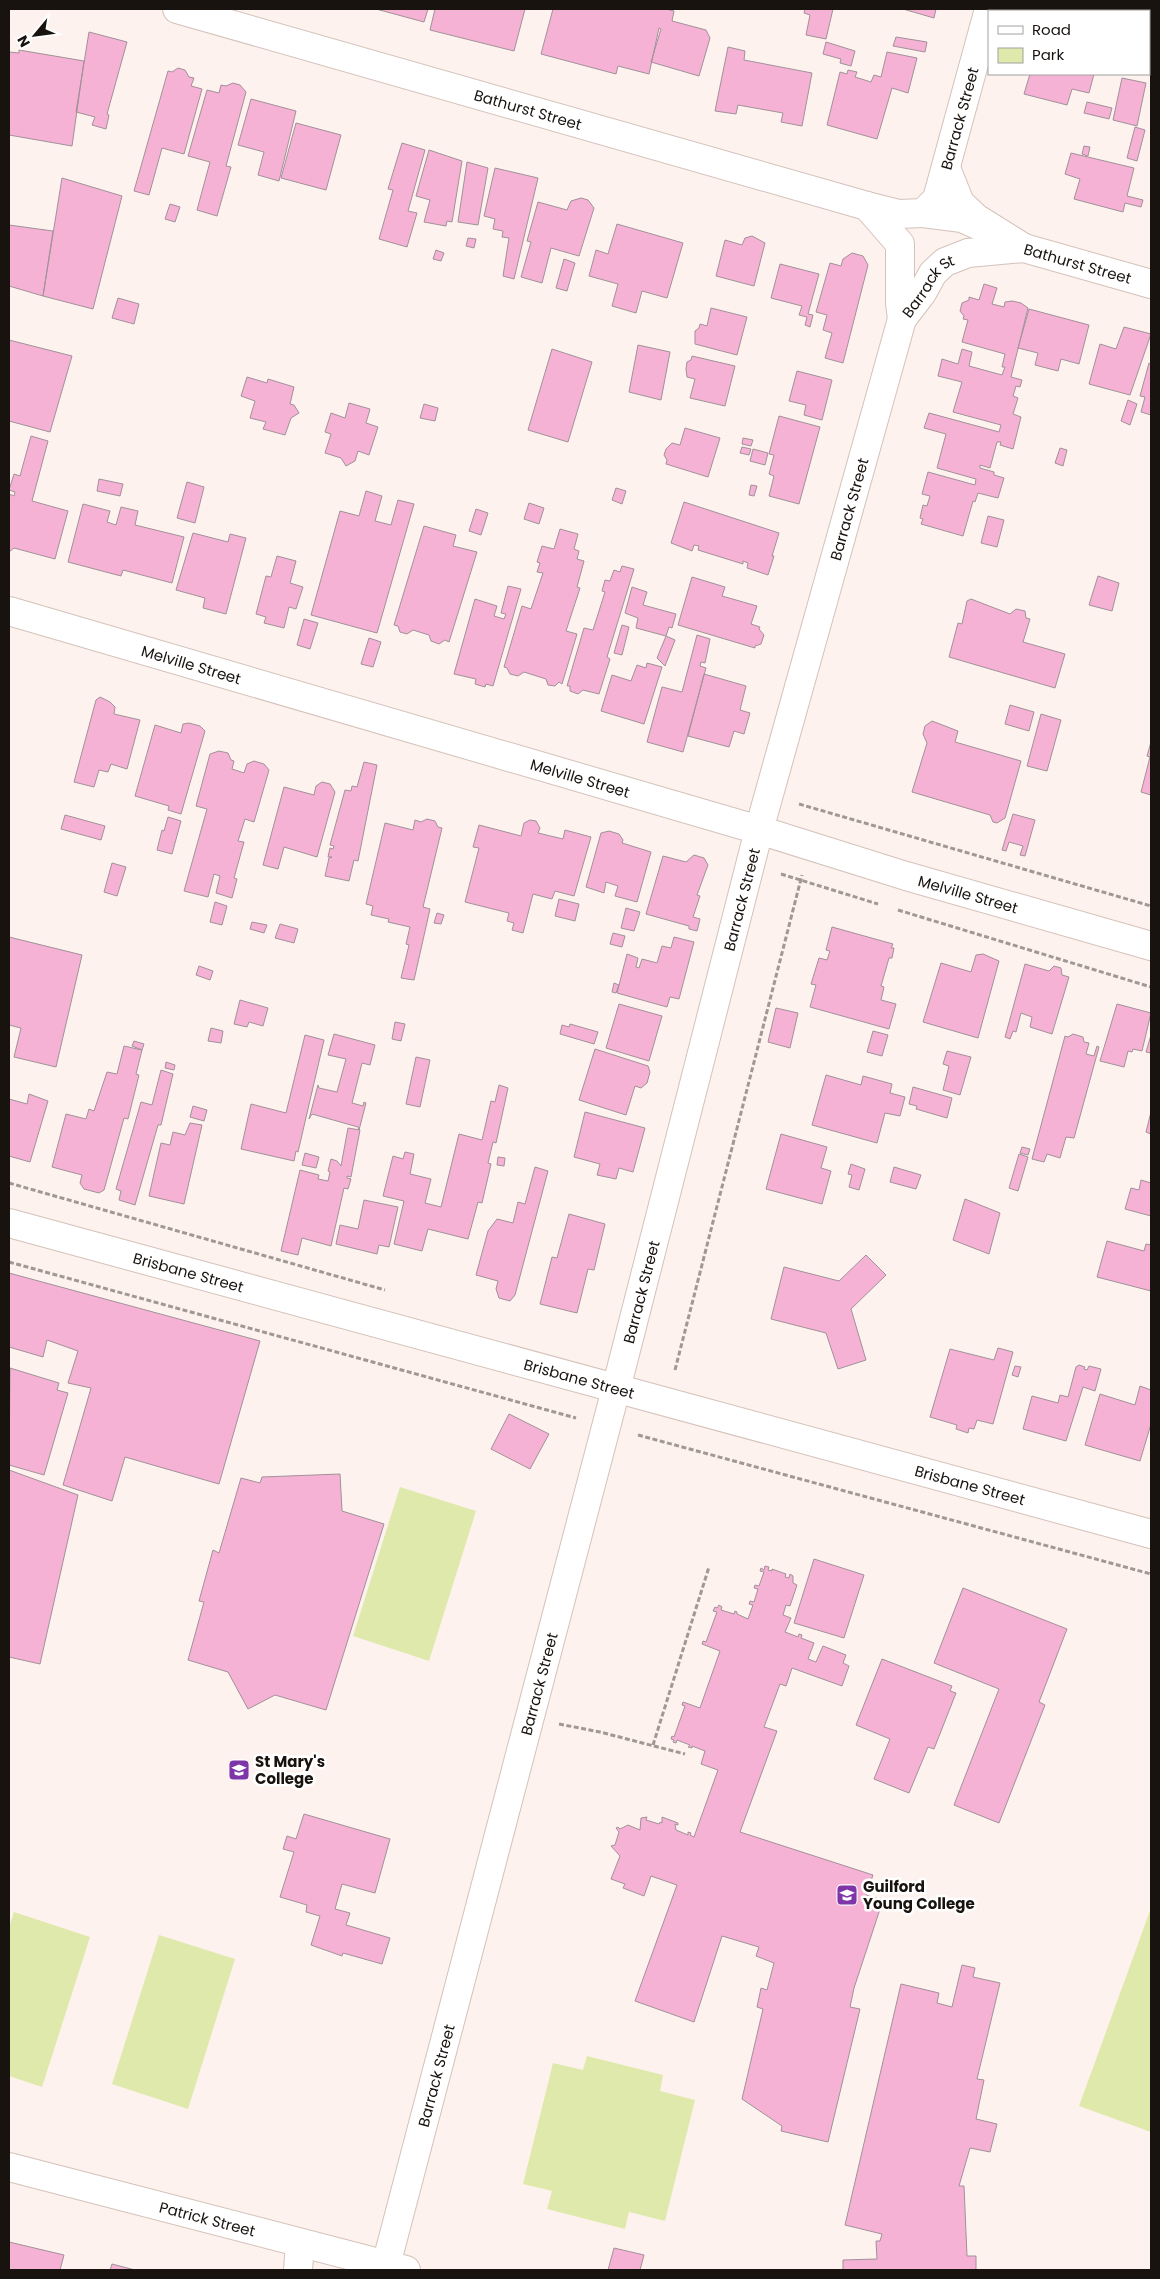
<svg xmlns="http://www.w3.org/2000/svg" width="1160" height="2279" viewBox="0 0 1160 2279" font-family="Poppins,sans-serif">
<style>
.green{fill:#e0e9ac}
.building{fill:#f6b2d5;stroke:#a19199}
.lines{fill:none;stroke-linecap:round;stroke-linejoin:round}
.minor-casing{stroke:#d4c2ba;stroke-width:30}
.tertiary-casing{stroke:#d4c2ba;stroke-width:30}
.path{stroke:#a19894;stroke-width:3;stroke-dasharray:5 2.5;stroke-linecap:butt}
.minor{stroke:#fff;stroke-width:28}
.tertiary{stroke:#fff;stroke-width:28}
.labels{text-anchor:middle;dominant-baseline:central;stroke-width:5;stroke-linejoin:round;paint-order:stroke}
.street-label{font-size:15px;fill:#191310;stroke:#fff}
.poi-label{font-size:15px;font-weight:bold;fill:#191310;stroke:#fff;text-anchor:start}
</style>
<rect width="100%" height="100%" fill="#fdf2ed"/>
<path class="green" d="M400,1487L476,1511L429,1661L353,1636Z
M1151,1908V2132L1079,2106Z
M14,1912L90,1937L42,2087L9,2076V1928Z
M159,1935L235,1959L188,2109L112,2084Z
M587,2056L663,2075L660,2091L695,2100L665,2221L629,2212L625,2229L547,2209L552,2191L523,2184L553,2063L583,2070Z"/>
<path class="building" d="M376,9H428L424,22Z
M435,9H525L514,51L430,30Z
M553,9H666L674,11L672,21L706,30L710,38L699,76L651,62L661,29L659,28L649,74L618,66L616,74L541,54Z
M805,9H833L826,39L806,35L810,15L804,13Z
M903,9H936L934,18Z
M89,32L127,42L107,114L109,115L106,129L92,125L95,117L76,112Z
M896,37L927,42L925,52L893,46Z
M826,42L855,51L851,66L840,63L841,59L823,54Z
M728,47L745,51L744,60L812,73L802,126L781,122L783,113L738,105L736,114L715,111Z
M19,50L84,61L72,146L9,135V52L19,53Z
M887,52L917,58L908,93L892,88L877,139L827,125L840,72L847,74L848,70L857,72L855,77L871,82L874,75L881,77Z
M178,68L185,70L189,77L194,78L191,86L202,89L184,154L162,148L149,195L134,191L168,71L172,72Z
M1030,74H1094L1089,93L1072,89L1067,105L1024,94Z
M1122,78L1146,83L1137,126L1113,120Z
M233,83L240,85L246,92L226,166L231,167L217,216L197,210L210,162L188,156L207,90L219,93L221,85L226,86Z
M251,99L296,111L279,181L258,175L264,152L238,145Z
M1087,102L1112,108L1109,119L1084,113Z
M296,123L341,135L326,190L281,178Z
M1135,127L1145,130L1137,161L1127,158Z
M402,143L425,150L408,211L417,213L407,247L379,239L393,190L388,189Z
M1084,146L1090,147L1088,156L1082,154Z
M429,150L462,161L452,222L447,221L446,226L424,222L430,200L416,196Z
M1071,153L1134,168L1127,196L1143,200L1141,207L1125,203L1123,212L1074,199L1080,179L1065,174Z
M467,162L488,168L478,225L458,222Z
M495,168L538,178L514,279L503,276L509,238L502,237L503,231L493,229L495,219L484,216Z
M62,178L122,196L93,309L43,296Z
M581,198L588,200L594,208L579,256L551,248L542,283L521,277L531,242L527,241L538,202L567,210L571,201Z
M170,204L180,207L175,222L165,219Z
M617,224L683,243L667,298L642,291L636,313L612,306L618,284L589,276L596,250L608,254Z
M9,225L53,231L43,296L9,286Z
M752,236L765,243L754,286L716,276L725,240L742,245L745,238Z
M468,238L476,239L474,248L466,246Z
M436,250L444,253L441,261L433,259Z
M852,253L863,256L868,265L843,363L825,358L832,333L823,330L827,315L816,312L830,263L841,266L843,259Z
M564,259L575,263L567,291L556,288Z
M780,264L819,274L808,314L813,315L810,327L805,325L807,317L799,315L802,306L771,298Z
M984,284L997,288L992,304L1004,307L1005,302L1012,301L1021,303L1028,308L1011,377L1022,380L1020,387L1016,386L1013,396L1018,398L1013,414L1021,417L1013,449L1000,445L1001,442H997L990,468L980,465V468L994,472V475L1004,478L998,498L978,493L975,502L973,501L963,536L921,524L923,519L920,518L923,505L927,506L930,496L922,494L928,472L975,485L976,479L937,468L946,434L924,428L929,413L999,432L1001,425L953,412L962,382L938,376L942,359L958,364L962,349L972,352L969,366L1002,375L1005,367H1002L1005,354L962,342L968,320L963,319L964,316L960,311L962,303L969,300V297L979,300Z
M118,298L139,304L134,324L112,318Z
M711,308L747,317L737,355L695,344V331L699,328L700,324L707,326Z
M1029,309L1089,325L1079,364L1061,359L1058,371L1035,365L1038,353L1018,348Z
M1124,327L1151,334L1130,395L1089,384L1100,344L1116,349Z
M9,340L72,356L50,432L9,421Z
M638,345L670,352L661,400L629,392Z
M552,349L592,362L568,442L528,430Z
M692,356L735,366L725,406L690,398L695,379L687,377L686,369L687,362L691,360Z
M1149,363L1151,364V415L1141,412L1145,397L1140,396Z
M797,371L832,380L822,420L804,415L806,405L789,401Z
M247,377L267,383L268,379L294,387L290,404L294,405L299,413L291,418L285,435L263,429L266,422L250,418L255,401L241,396Z
M1128,400L1137,404L1130,425L1121,421Z
M349,403L370,409L366,423L378,427L369,455L358,451L355,461L346,466L341,458L325,453L331,434L325,432L331,413L345,418Z
M424,404L438,408L435,421L420,418Z
M779,416L820,427L799,504L769,496L774,476L769,474L774,455L769,454Z
M685,428L720,438L708,477L666,464L667,460L664,455L666,449L672,443L680,445Z
M31,436L48,441L32,501L68,511L55,559L14,548L9,552V494L14,496L15,492L9,490L14,474L20,476Z
M743,438L753,440L751,446L742,444Z
M742,447L751,449L749,455L740,453Z
M1060,448L1067,450L1063,466L1055,463Z
M753,449L768,453L765,465L750,461Z
M99,479L123,484L120,496L97,491Z
M187,482L204,487L195,523L177,518Z
M751,485L757,486L754,496L749,495Z
M616,488L626,491L622,504L612,500Z
M366,491L382,496L375,521L391,525L398,500L414,504L377,633L311,615L340,511L359,516Z
M684,502L779,533L772,556H774L768,575L747,568L748,563L743,561V564L698,550L699,546L694,545L692,551L671,543Z
M529,503L544,508L539,524L524,519Z
M83,504L110,511L107,522L116,525L121,507L138,511L135,525L184,537L172,583L123,570L121,576L68,562Z
M476,509L488,513L481,535L469,531Z
M988,516L1004,520L997,547L981,543Z
M424,526L456,535L453,546L477,552L449,642L445,640L439,644L431,641L429,635L413,630L407,634L400,632L398,626L394,625Z
M560,529L578,534L574,549L579,551L577,559L584,561L577,587L580,588L566,631L577,634L562,684L559,682L555,686L548,685L546,679L524,672L518,676L510,674L507,668L504,667L522,606L531,609L543,573L537,572L540,563L537,562L542,546L554,549Z
M193,533L228,542L230,534L246,538L226,614L203,608L205,598L176,590Z
M277,556L296,561L290,583L303,587L296,609L289,607L284,628L264,623L266,617L256,614L266,576L271,577Z
M622,566L634,569L607,657L610,659L599,694L583,690L578,694L570,691V686H567L584,628L593,630L605,592L602,591L605,580L610,581L614,570L620,572Z
M1098,576L1119,583L1112,611L1089,605Z
M692,577L725,587L722,596L757,606L751,624L760,627L759,629L764,635L761,644L755,646V648L678,625Z
M508,586L521,589L493,686L486,684L485,687L475,684L476,679L454,674L475,599L497,606L494,616L504,619L506,614L501,613Z
M632,587L647,592L643,605L676,614L672,628L669,627L666,636L636,628L638,618L625,613Z
M971,599L1010,614L1016,609L1025,611L1026,618L1030,619L1023,642L1065,654L1055,688L949,657L958,623L962,624L967,601Z
M304,619L318,623L310,649L297,645Z
M622,625L629,627L622,655L614,653Z
M697,635L710,639L705,663L701,662L700,666L706,668L683,752L647,742L662,687L682,692Z
M666,636L675,640L665,666L657,658Z
M369,638L381,642L373,667L361,664Z
M647,663L662,667L644,724L601,711L612,675L631,681L637,665L646,668Z
M704,674L746,686L740,710L750,713L744,734L734,731L729,747L688,736Z
M100,697L110,702L115,707L114,714L140,720L127,769L111,764L108,772L99,770L94,787L74,782L96,700Z
M1010,705L1034,712L1029,731L1005,724Z
M1041,714L1061,720L1047,771L1027,766Z
M932,721L958,731L955,742L1021,761L1005,818L997,823L993,822L990,815L912,792L927,743L923,734L925,726Z
M189,723L200,726L205,731L181,814L168,810L169,806L135,796L155,725L181,733L183,724Z
M1151,742V795L1141,792L1150,757L1147,756Z
M219,751L228,753L231,760L234,761L232,769L244,773L247,764L254,761L264,764L269,770L254,822L245,819L238,841L244,842L234,878L237,879L232,898L216,893L220,876L214,874L208,897L184,891L207,809L196,806L210,754Z
M364,762L377,765L358,861L354,860L349,881L325,876L329,858L332,857H328L330,848L333,849L334,846L330,845L345,790L351,791L352,786L357,787Z
M322,782L330,784L335,792L317,857L284,847L278,869L263,865L284,787L314,795L316,786Z
M1013,814L1035,820L1025,856L1020,855L1023,846L1009,842L1006,851L1002,850Z
M65,815L105,826L101,840L61,829Z
M168,817L181,821L172,854L157,850L162,830L164,831Z
M427,819L435,821L438,827L442,828L423,907L430,909L414,980L401,978L409,945L406,944L410,927L388,922L389,919L371,915L373,906L366,904L385,823L413,830L415,820L421,822Z
M530,820L536,821L540,828L538,833L563,839L565,830L591,837L574,896L555,891L552,899L533,894L523,933L512,930L514,923L507,921L509,913L465,902L479,848L473,847L479,825L521,836L524,823Z
M609,831L619,834L623,840L622,843L651,852L637,902L615,896L618,886L606,882L604,893L586,887L601,833Z
M694,855L704,858L708,865L697,895L700,896L693,917L700,919L697,931L689,929V926L646,914L663,856L686,862Z
M112,863L126,867L117,896L104,892Z
M559,899L579,904L575,921L555,916Z
M215,902L227,906L222,925L210,922Z
M626,908L640,912L634,931L621,928Z
M437,913L444,915L441,924L434,923Z
M252,922L267,925L264,933L250,929Z
M280,924L298,929L294,943L275,938Z
M832,927L893,944L891,948H894L892,958H889L881,986L884,987L881,1000L896,1004L889,1029L810,1007L816,985L811,984L819,958L827,960L830,951L826,950Z
M613,933L625,936L622,947L610,944Z
M9,937L82,955L56,1067L14,1057L21,1028L9,1025Z
M674,937L694,942L679,999L670,997L667,1007L617,993L627,954L638,958L636,967L639,968L642,959L657,963L662,946L671,948Z
M983,954L999,961L978,1038L923,1022L941,963L971,972L976,955Z
M1025,964L1049,971L1054,966L1061,968L1062,975L1069,977L1052,1034L1030,1027L1032,1017L1021,1013L1016,1032L1013,1031L1010,1039L1005,1037Z
M199,966L213,971L210,980L196,975Z
M614,983L619,985L616,993L612,992Z
M240,1000L268,1008L263,1026L249,1022L247,1027L234,1024Z
M619,1004L662,1016L649,1061L606,1048Z
M1117,1004L1151,1013L1142,1051L1133,1049L1132,1052L1128,1051L1124,1067L1100,1061Z
M776,1008L798,1013L790,1048L768,1042Z
M395,1022L405,1024L401,1041L392,1039Z
M570,1024L598,1032L594,1044L560,1034L562,1025L569,1027Z
M211,1028L223,1031L221,1043L208,1041Z
M873,1031L888,1035L882,1056L867,1052Z
M334,1034L375,1045L370,1065L362,1063L352,1103L363,1106L364,1102L366,1103L359,1130L358,1127L312,1114L309,1119L318,1085L319,1088L337,1092L346,1059L328,1055Z
M1073,1034L1083,1037L1084,1042L1089,1043L1086,1054L1094,1056L1097,1046L1099,1047L1074,1138L1066,1137L1060,1158L1047,1154L1044,1162L1032,1159L1065,1036L1068,1037Z
M305,1035L324,1040L298,1152L296,1151L294,1161L241,1149L251,1104L286,1113Z
M1151,1035V1053L1146,1052Z
M134,1041L144,1044L142,1050L132,1046Z
M124,1046L142,1050L136,1074L139,1075L128,1119L124,1118L104,1190L99,1193L84,1189L80,1183L82,1175L52,1167L66,1114L86,1119L89,1109L94,1111L107,1072L117,1074Z
M595,1049L648,1066L650,1072L647,1083L641,1088L635,1086L626,1115L579,1100Z
M947,1051L971,1057L960,1095L943,1090L949,1066L943,1064Z
M416,1057L430,1060L420,1107L406,1104Z
M166,1062L175,1065L174,1070L165,1068Z
M161,1070L173,1074L161,1125H158L135,1205L119,1200L121,1191L116,1189L141,1102L152,1105Z
M826,1075L861,1085L863,1076L892,1084L890,1093L905,1097L900,1116L885,1113L877,1143L812,1125Z
M499,1085L508,1088L496,1143L493,1142L488,1163L491,1164L482,1203L478,1202L468,1239L428,1229L422,1251L394,1244L404,1201L383,1196L393,1156L403,1159L405,1152L414,1154L410,1174L431,1179L425,1203L441,1207L459,1134L482,1140L491,1101L495,1102Z
M913,1087L952,1098L947,1118L916,1109L917,1106L909,1104Z
M29,1094L48,1101L30,1162L9,1156V1099L27,1104Z
M193,1106L207,1110L204,1121L190,1117Z
M585,1112L645,1128L633,1172L619,1168L616,1179L597,1175L600,1164L574,1157Z
M1151,1112V1134L1146,1132Z
M190,1123L202,1125L184,1204L149,1196L161,1143L170,1145L173,1132L185,1135Z
M348,1128L360,1130L351,1177L347,1176V1178L351,1179L348,1189L344,1188L331,1246L302,1238L298,1255L281,1251L300,1170L319,1175L318,1179L328,1181L330,1172L328,1171L331,1159L337,1161L341,1166Z
M781,1134L827,1147L821,1168L831,1171L822,1204L766,1189Z
M1022,1147L1030,1149L1028,1155L1020,1153Z
M305,1153L319,1157L316,1168L302,1165Z
M1019,1154L1028,1157L1018,1191L1009,1188Z
M498,1157L505,1158L504,1166L497,1165Z
M851,1164L865,1169L859,1190L849,1187L852,1175L848,1174Z
M535,1167L548,1171L515,1295L510,1301L499,1298L496,1289L498,1281L476,1275L488,1231L497,1219L513,1223L518,1202L525,1204Z
M894,1167L921,1175L916,1189L890,1182Z
M1141,1180L1151,1183V1216L1125,1209L1131,1188L1139,1190Z
M965,1199L1000,1213L989,1254L953,1240Z
M364,1200L398,1207L389,1247L379,1245L377,1254L336,1244L340,1225L358,1229Z
M569,1214L605,1224L594,1270L588,1269L577,1313L540,1304L552,1257L557,1258Z
M1107,1241L1144,1251L1146,1244L1151,1245V1291L1097,1277Z
M866,1255L886,1275L851,1309L866,1360L838,1369L826,1333L771,1319L784,1267L839,1281Z
M9,1273L260,1341L219,1484L125,1457L112,1501L63,1485L91,1388L68,1383L78,1351L47,1340L43,1357L9,1347Z
M998,1348L1013,1352L993,1424L977,1420L974,1429L969,1428L968,1433L956,1429L957,1425L930,1417L950,1349L994,1360Z
M1079,1365L1085,1367L1084,1369L1087,1370L1089,1366L1101,1369L1095,1391L1083,1387L1066,1441L1023,1429L1032,1396L1058,1403L1060,1395L1068,1397L1076,1367Z
M1015,1366L1021,1367L1018,1377L1012,1375Z
M10,1368L59,1383L57,1390L68,1393L44,1475L9,1465Z
M1140,1386L1151,1390V1424L1140,1461L1085,1445L1100,1394L1135,1405Z
M509,1414L549,1434L530,1469L491,1449Z
M9,1470L78,1495L40,1664L9,1657Z
M340,1474L342,1511L384,1524L326,1710L275,1695L248,1709L228,1672L188,1660L204,1602L199,1601L213,1550L219,1553L241,1478L260,1483L262,1477Z
M814,1559L864,1575L844,1638L794,1623Z
M765,1566L769,1567L768,1570L772,1571V1569L786,1574L785,1577L789,1578L790,1574L793,1576V1583L797,1585L790,1606L786,1605L783,1615L791,1618L785,1632L798,1637L799,1634L802,1635L801,1638L814,1643L808,1659L816,1662L823,1646L846,1655L843,1663L849,1666L842,1686L792,1668L786,1686L780,1684L764,1727L777,1731L740,1832L873,1875L866,1895L883,1900L854,1988L850,2007L860,2009L828,2142L781,2131L782,2126L742,2099L763,2009L757,2007L761,1988L767,1990L774,1963L756,1956L759,1947L722,1936L694,2022L635,2001L677,1885L651,1876L644,1896L623,1888L625,1884L611,1879L620,1856L611,1846L615,1845L619,1832L616,1828L618,1827L620,1829L628,1825L640,1830L641,1818L647,1817L646,1820L659,1824L660,1822L662,1823V1817L678,1823V1825L675,1824L676,1830L688,1835V1832L691,1833L690,1835L694,1837L718,1770L701,1764L705,1751L692,1746V1748L688,1747L690,1745L677,1740L676,1743L673,1742L674,1740L671,1739L672,1736L674,1737L685,1706L682,1705L683,1702L700,1708L720,1651L702,1644L703,1641L706,1642L717,1612L713,1611L715,1607L717,1608L719,1605L722,1607L721,1610L734,1614L735,1611L737,1612V1614L748,1619L753,1605L749,1604L750,1601L754,1602L758,1589L754,1588L755,1585L759,1586L764,1572L760,1571L761,1568L764,1570Z
M963,1588L1067,1629L1039,1702L1045,1705L999,1823L954,1805L999,1689L934,1663Z
M882,1659L952,1686L950,1691L956,1693L934,1749L928,1747L909,1793L874,1779L890,1739L856,1725Z
M304,1814L390,1839L375,1893L342,1884L335,1909L350,1913L346,1925L390,1938L382,1964L343,1953L342,1956L311,1945L320,1916L306,1912L307,1905L280,1897L294,1852L283,1849L287,1836L296,1839Z
M962,1965L975,1968L973,1977L1000,1983L977,2079L984,2080L976,2119L997,2124L990,2152L970,2148L959,2186H964L967,2256H976V2270H843V2260L877,2259L876,2241H880L882,2234L845,2225L901,1984L939,1993L937,2003L952,2007Z
M9,2242L64,2255L60,2270H9Z
M614,2248L644,2255L640,2270H608Z
M112,2264L135,2270H110Z"/>
<g class="lines">
<g class="minor-casing">
<g id="minor">
<path id="s1" d="M946,168L960,203L976,218L1024,248L1151,284"/>
<path d="M867,206L900,244V303L902,319"/>
<path d="M923,213L962,218L982,227"/>
<path id="s2" d="M9,611L759,830L906,876L1151,946"/>
<path id="s3" d="M9,1223L1151,1534"/>
<path id="s4" d="M9,2167L406,2270"/>
<path id="s5" d="M386,2265L616,1389L759,830L902,319L922,293L933,273L945,262L968,253L1024,248"/>
<path d="M298,2270L300,2244"/>
</g>
</g>
<g class="tertiary-casing">
<g id="tertiary">
<path id="s6" d="M177,9L867,206L899,214L923,213L937,199L989,9"/>
</g>
</g>
<path class="path" d="M799,804L1151,906
M781,874L878,904
M898,910L1151,987
M9,1183L385,1290
M9,1262L576,1418
M675,1370L802,875
M638,1435L1151,1574
M559,1724L600,1732L685,1754
M653,1745L709,1567"/>
<use href="#minor" class="minor"/>
<use href="#tertiary" class="tertiary"/>
</g>
<defs>
<g id="school-square" transform="scale(1.125)"><rect x="-9" y="-9" width="18" height="18" rx="4" fill="#7d35a8" stroke="#fff"/><path d="M0-5L7-2L0 1L-7-2ZM-4 1L0 2.5L4 1V4Q0 6-4 4Z" fill="#fff"/></g>
</defs>
<g fill-rule="evenodd">
<use href="#school-square" x="239" y="1770"/>
<use href="#school-square" x="847" y="1895"/>
</g>
<g class="labels">
<g class="street-label">
<text stroke="none"><textPath href="#s6" startOffset="365">Bathurst Street</textPath></text>
<text stroke="none"><textPath href="#s6" startOffset="878">Barrack Street</textPath></text>
<text stroke="none"><textPath href="#s1" startOffset="172">Bathurst Street</textPath></text>
<text stroke="none"><textPath href="#s5" startOffset="2056">Barrack St</textPath></text>
<text stroke="none"><textPath href="#s5" startOffset="1816">Barrack Street</textPath></text>
<text stroke="none"><textPath href="#s2" startOffset="190">Melville Street</textPath></text>
<text stroke="none"><textPath href="#s2" startOffset="595">Melville Street</textPath></text>
<text stroke="none"><textPath href="#s2" startOffset="1000">Melville Street</textPath></text>
<text stroke="none"><textPath href="#s5" startOffset="1411">Barrack Street</textPath></text>
<text stroke="none"><textPath href="#s3" startOffset="186">Brisbane Street</textPath></text>
<text stroke="none"><textPath href="#s5" startOffset="1006">Barrack Street</textPath></text>
<text stroke="none"><textPath href="#s3" startOffset="591">Brisbane Street</textPath></text>
<text stroke="none"><textPath href="#s3" startOffset="996">Brisbane Street</textPath></text>
<text stroke="none"><textPath href="#s5" startOffset="601">Barrack Street</textPath></text>
<text stroke="none"><textPath href="#s5" startOffset="196">Barrack Street</textPath></text>
<text stroke="none"><textPath href="#s4" startOffset="205">Patrick Street</textPath></text>
</g>
<g class="poi-label">
<text x="255" y="1761">St Mary's<tspan x="255" dy="17">College</tspan></text>
<text x="863" y="1886">Guilford<tspan x="863" dy="17">Young College</tspan></text>
</g>
</g>
<rect width="1160" height="2279" fill="none" stroke="#191310" stroke-width="20"/>
<rect x="988" y="10" width="162" height="65" fill="#ffffff" stroke="#a3a19f"/>
<rect x="998" y="26" width="25" height="8" fill="#ffffff" stroke="#a3a19f"/>
<text x="1032" y="35" font-size="15" fill="#191310">Road</text>
<rect x="998" y="48" width="25" height="15" fill="#e0e9ac" stroke="#a3a19f"/>
<text x="1032" y="60" font-size="15" fill="#191310">Park</text>
<g transform="translate(35 35) rotate(241)" stroke="#ffffff" stroke-width="4" paint-order="stroke">
<path d="M0-4L9 19L0 12L-9 19Z" fill="#191310"/>
<text y="-8" font-size="14" font-weight="bold" text-anchor="middle" fill="#191310">N</text>
</g>
</svg>
